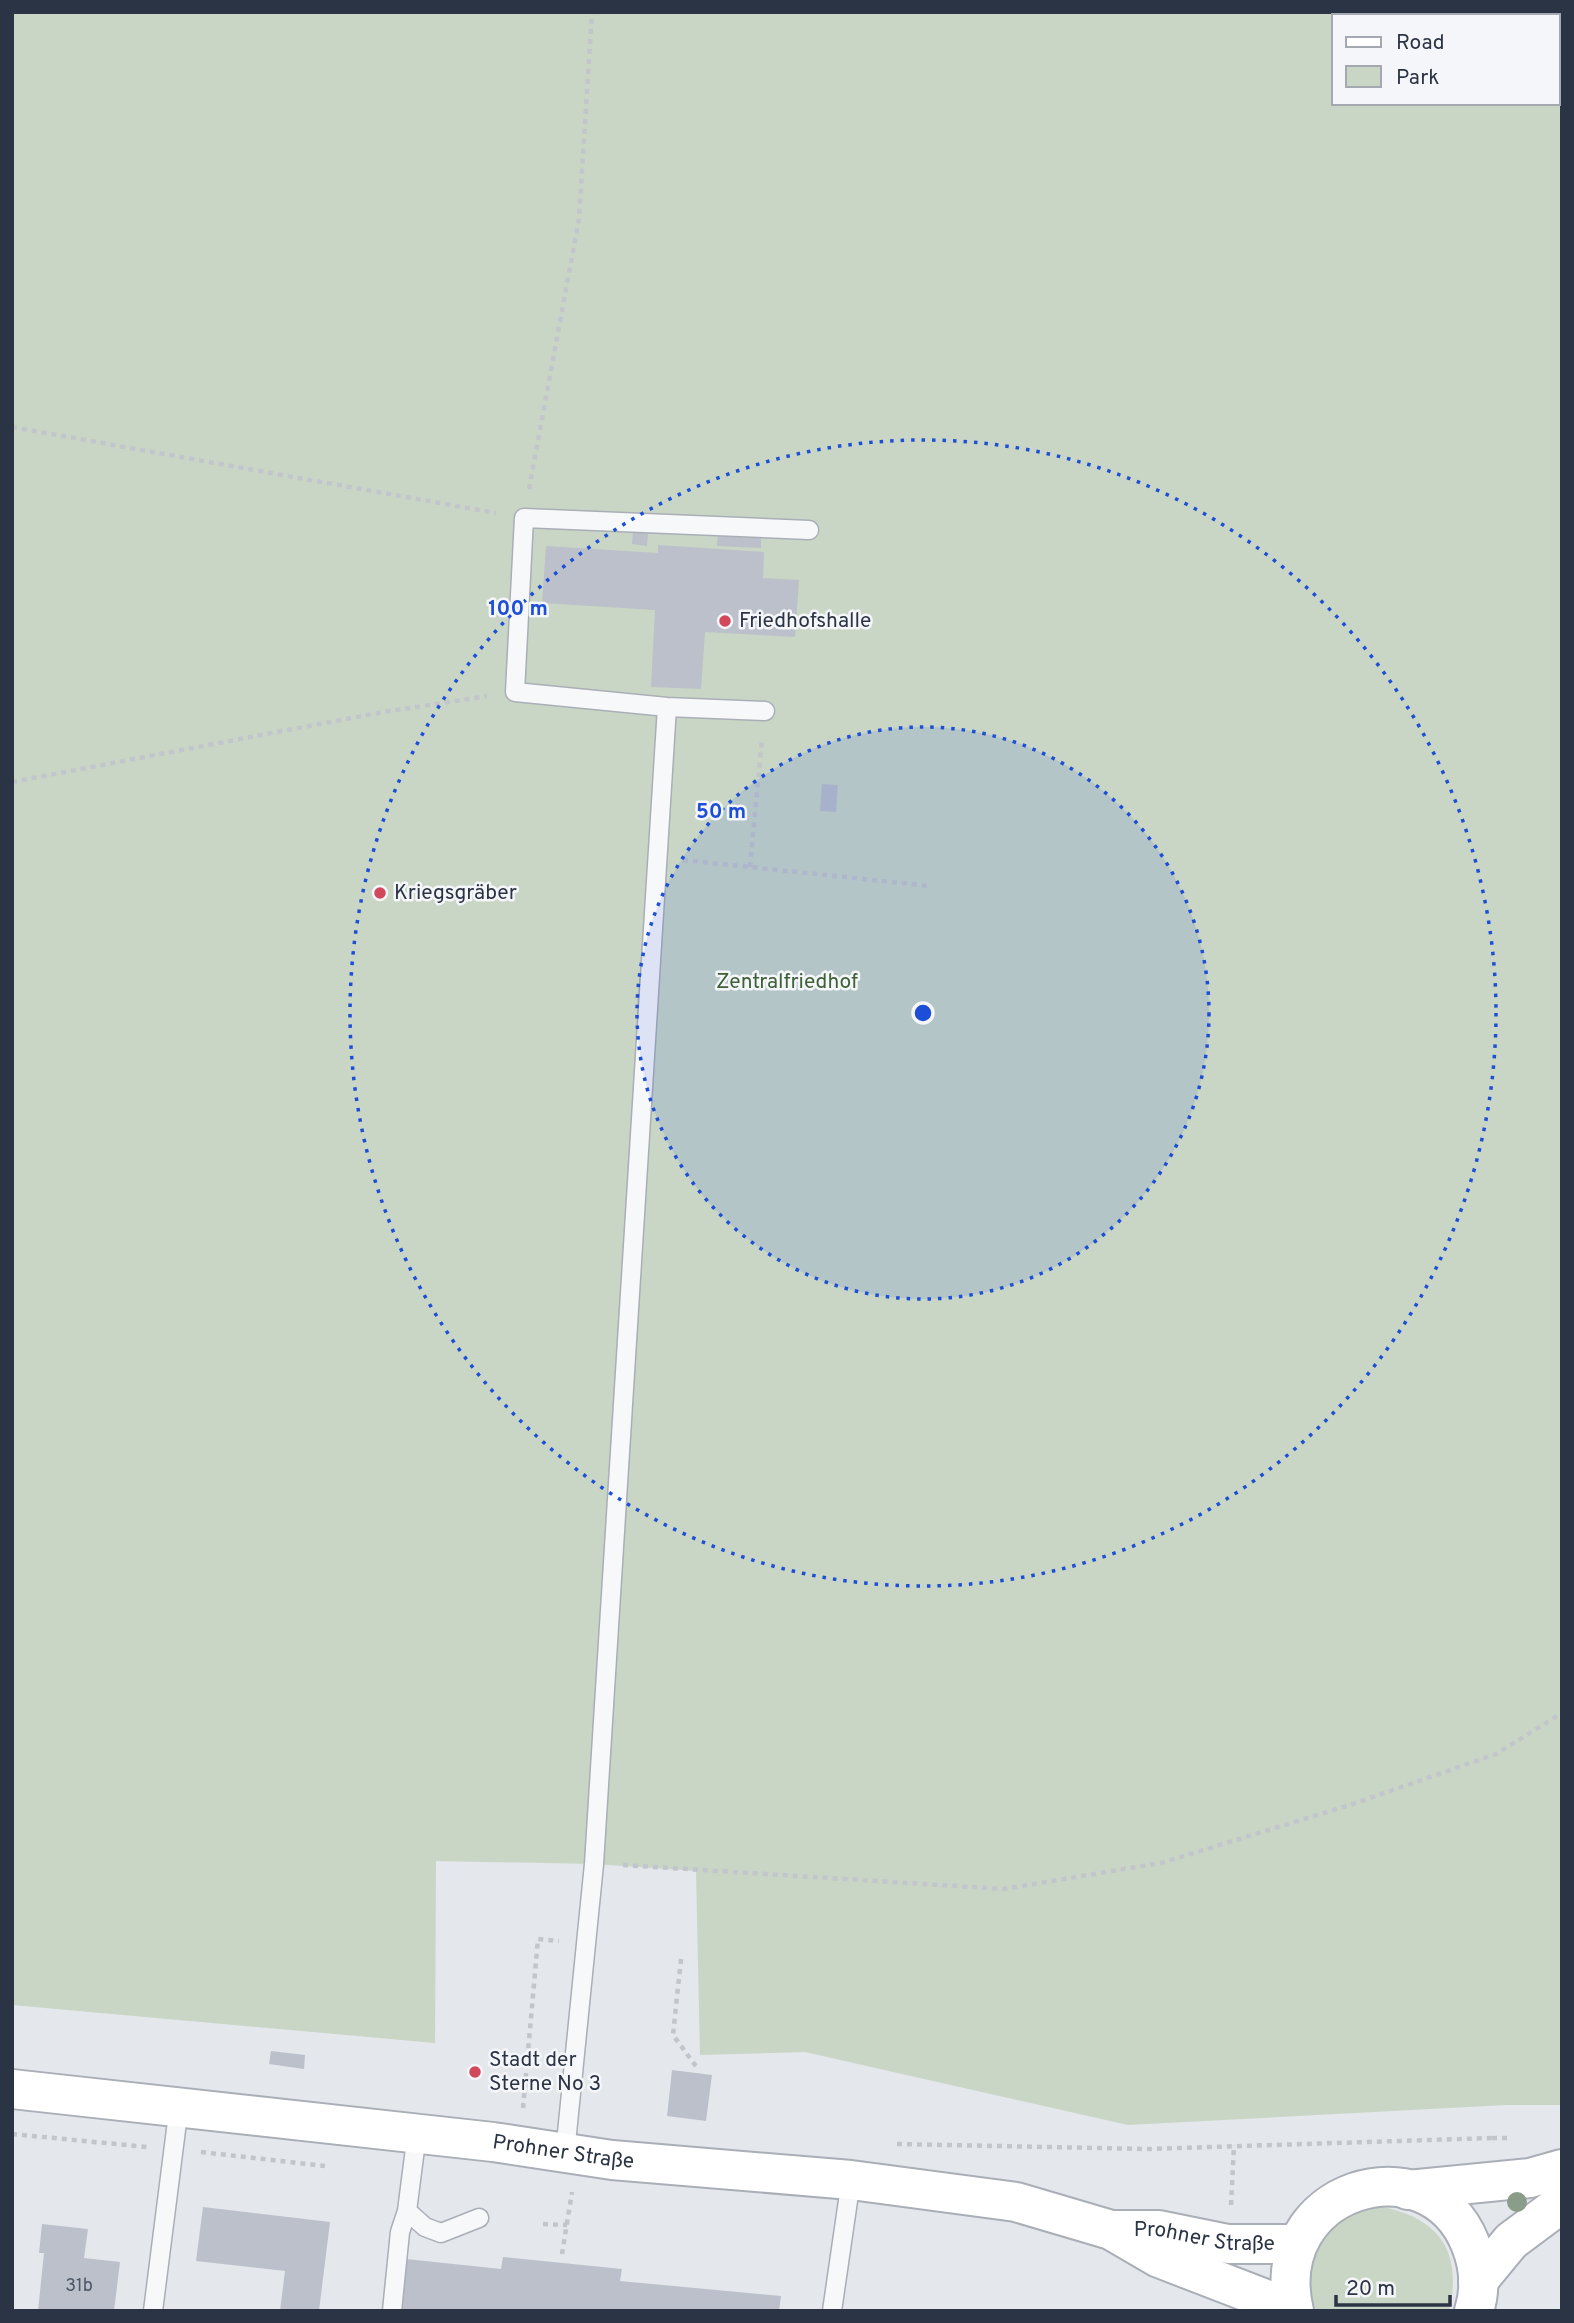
<svg xmlns="http://www.w3.org/2000/svg" width="1574" height="2323" viewBox="0 0 1574 2323" font-family="Overpass,sans-serif">
<style>
.green{fill:#c9d6c5;fill-rule:evenodd}
.building{fill:#bbc0ca}
.lines{fill:none;stroke-linecap:round;stroke-linejoin:round}
.service-casing{stroke:#a9aeb7;stroke-width:21}
.secondary-casing{stroke:#a9aeb7;stroke-width:42}
.path{stroke:#c2c5cb;stroke-width:4.5;stroke-dasharray:5 5;stroke-linecap:butt}
.service{stroke:#f7f8fa;stroke-width:18}
.secondary{stroke:#fff;stroke-width:38}
.tree{fill:#899d89}
.ring{fill:none;stroke:#1d4ed8;stroke-width:3.5;stroke-dasharray:3.5 7}
.poi-dot{fill:#d1495b;stroke:#f4f6f9;stroke-width:2.5}
.labels{text-anchor:middle;dominant-baseline:central;stroke-width:5;stroke-linejoin:round;paint-order:stroke}
.number-label{font-size:18px;fill:#4f5766}
.poi-label{font-size:21px;fill:#2b3445;stroke:#f4f6f9;text-anchor:start}
.park-label{font-size:21px;fill:#3f6138;stroke:#f4f6f9}
.street-label{font-size:21px;fill:#2b3445;stroke:#f4f6f9}
.centre{fill:#1d4ed8;stroke:#f4f6f9;stroke-width:3.5}
.ring-label{font-size:21px;text-anchor:middle;font-weight:bold;fill:#1d4ed8;stroke:#f4f6f9;stroke-width:5;stroke-linejoin:round;paint-order:stroke}
</style>
<rect width="100%" height="100%" fill="#e4e7ec"/>
<path class="green" d="M12,12H1562V2105H1506L1128,2125L805,2052L700,2055L696,1871L594,1864L436,1861L435,2043L12,2005ZM1334,16H1558V103H1334Z
M1382,2207C1440,2218 1463,2253 1449,2311H1312C1311,2296 1306,2274 1310,2260C1319,2226 1350,2212 1382,2207Z"/>
<path class="building" d="M718,531L761,533V548L717,546Z
M633,532L648,534L647,546L632,544Z
M658,545L764,552L763,578L799,580L795,637L705,632L701,689L651,687L655,610L542,603L546,546L658,553Z
M822,784L838,785L836,812L820,811Z
M271,2051L305,2055L304,2069L269,2064Z
M672,2070L712,2075L706,2121L667,2116Z
M203,2207L330,2222L319,2311H280L285,2271L196,2261Z
M42,2224L88,2229L84,2258L120,2262L114,2311H38L44,2253H39Z
M503,2257L622,2269L620,2281L781,2296L779,2311L401,2310L406,2259L501,2269Z"/>
<g class="lines">
<g class="service-casing">
<path id="service" d="M765,711L667,707L515,692L524,518L809,530
M417,2133L407,2211L425,2227L441,2233L479,2218
M565,2153L594,1864L667,707
M153,2311L179,2106
M392,2311L400,2232L407,2211
M832,2311L851,2180"/>
</g>
<g class="secondary-casing">
<g id="secondary">
<path id="s1" d="M12,2089L493,2142L612,2160L851,2180L1016,2202L1111,2230L1159,2258L1268,2300L1287,2311"/>
<path d="M1408,2190L1530,2178L1562,2169"/>
<path id="s2" d="M1117,2230H1159L1228,2244H1296"/>
<path d="M1478,2281L1511,2241L1562,2203"/>
<path d="M1294,2311C1265,2189 1427,2139 1470,2243C1479,2265 1481,2289 1474,2311"/>
</g>
</g>
<path class="path" d="M12,427L496,513
M529,489L579,219L592,12
M12,782L378,713L487,696
M683,860L930,886
M750,867L762,739
M623,1865L1003,1889L1161,1863L1353,1804L1496,1754L1562,1713
M681,1959L673,2035L698,2069
M523,2108L538,1939L559,1941
M12,2134L147,2147
M1492,2138H1509
M897,2144L1148,2149L1492,2138V2143
M201,2152L325,2166
M1231,2205L1234,2145
M543,2224L567,2225
M562,2254L572,2192"/>
<use href="#service" class="service"/>
<use href="#secondary" class="secondary"/>
</g>
<circle class="tree" cx="1517" cy="2202" r="10"/>
<circle cx="923" cy="1013" r="286" fill="#1d4ed8" fill-opacity=".12"/>
<g class="ring">
<circle cx="923" cy="1013" r="286"/>
<circle cx="923" cy="1013" r="573"/>
</g>
<g class="poi-dot">
<circle cx="725" cy="621" r="7"/>
<circle cx="380" cy="893" r="7"/>
<circle cx="475" cy="2072" r="7"/>
</g>
<g class="labels">
<g class="number-label">
<text x="79" y="2286">31b</text>
</g>
<g class="poi-label">
<text x="739" y="621">Friedhofshalle</text>
<text x="394" y="893">Kriegsgräber</text>
<text x="489" y="2060">Stadt der<tspan x="489" dy="24">Sterne No 3</tspan></text>
</g>
<g class="park-label">
<text x="787" y="982">Zentralfriedhof</text>
</g>
<g class="street-label">
<text stroke="none"><textPath href="#s1" startOffset="555">Prohner Straße</textPath></text>
<text stroke="none"><textPath href="#s2" startOffset="88">Prohner Straße</textPath></text>
</g>
</g>
<circle cx="923" cy="1013" r="10" class="centre"/>
<g class="ring-label">
<text x="518" y="615">100 m</text>
<text x="721" y="818">50 m</text>
</g>
<rect width="1574" height="2323" fill="none" stroke="#2b3445" stroke-width="28"/>
<rect x="1332" y="14" width="228" height="91" fill="#f4f6f9" stroke="#a4a8b1" stroke-width="2"/>
<rect x="1346" y="37" width="35" height="10" fill="#ffffff" stroke="#a4a8b1" stroke-width="2"/>
<text x="1396" y="49" font-size="21" fill="#2b3445">Road</text>
<rect x="1346" y="66" width="35" height="21" fill="#c9d6c5" stroke="#a4a8b1" stroke-width="2"/>
<text x="1396" y="84" font-size="21" fill="#2b3445">Park</text>
<path d="M1336 2295v10h114v-10" fill="none" stroke="#2b3445" stroke-width="3.5"/>
<text x="1346" y="2295" font-size="21" fill="#2b3445" stroke="#f4f6f9" stroke-width="5" paint-order="stroke">20 m</text>
</svg>
